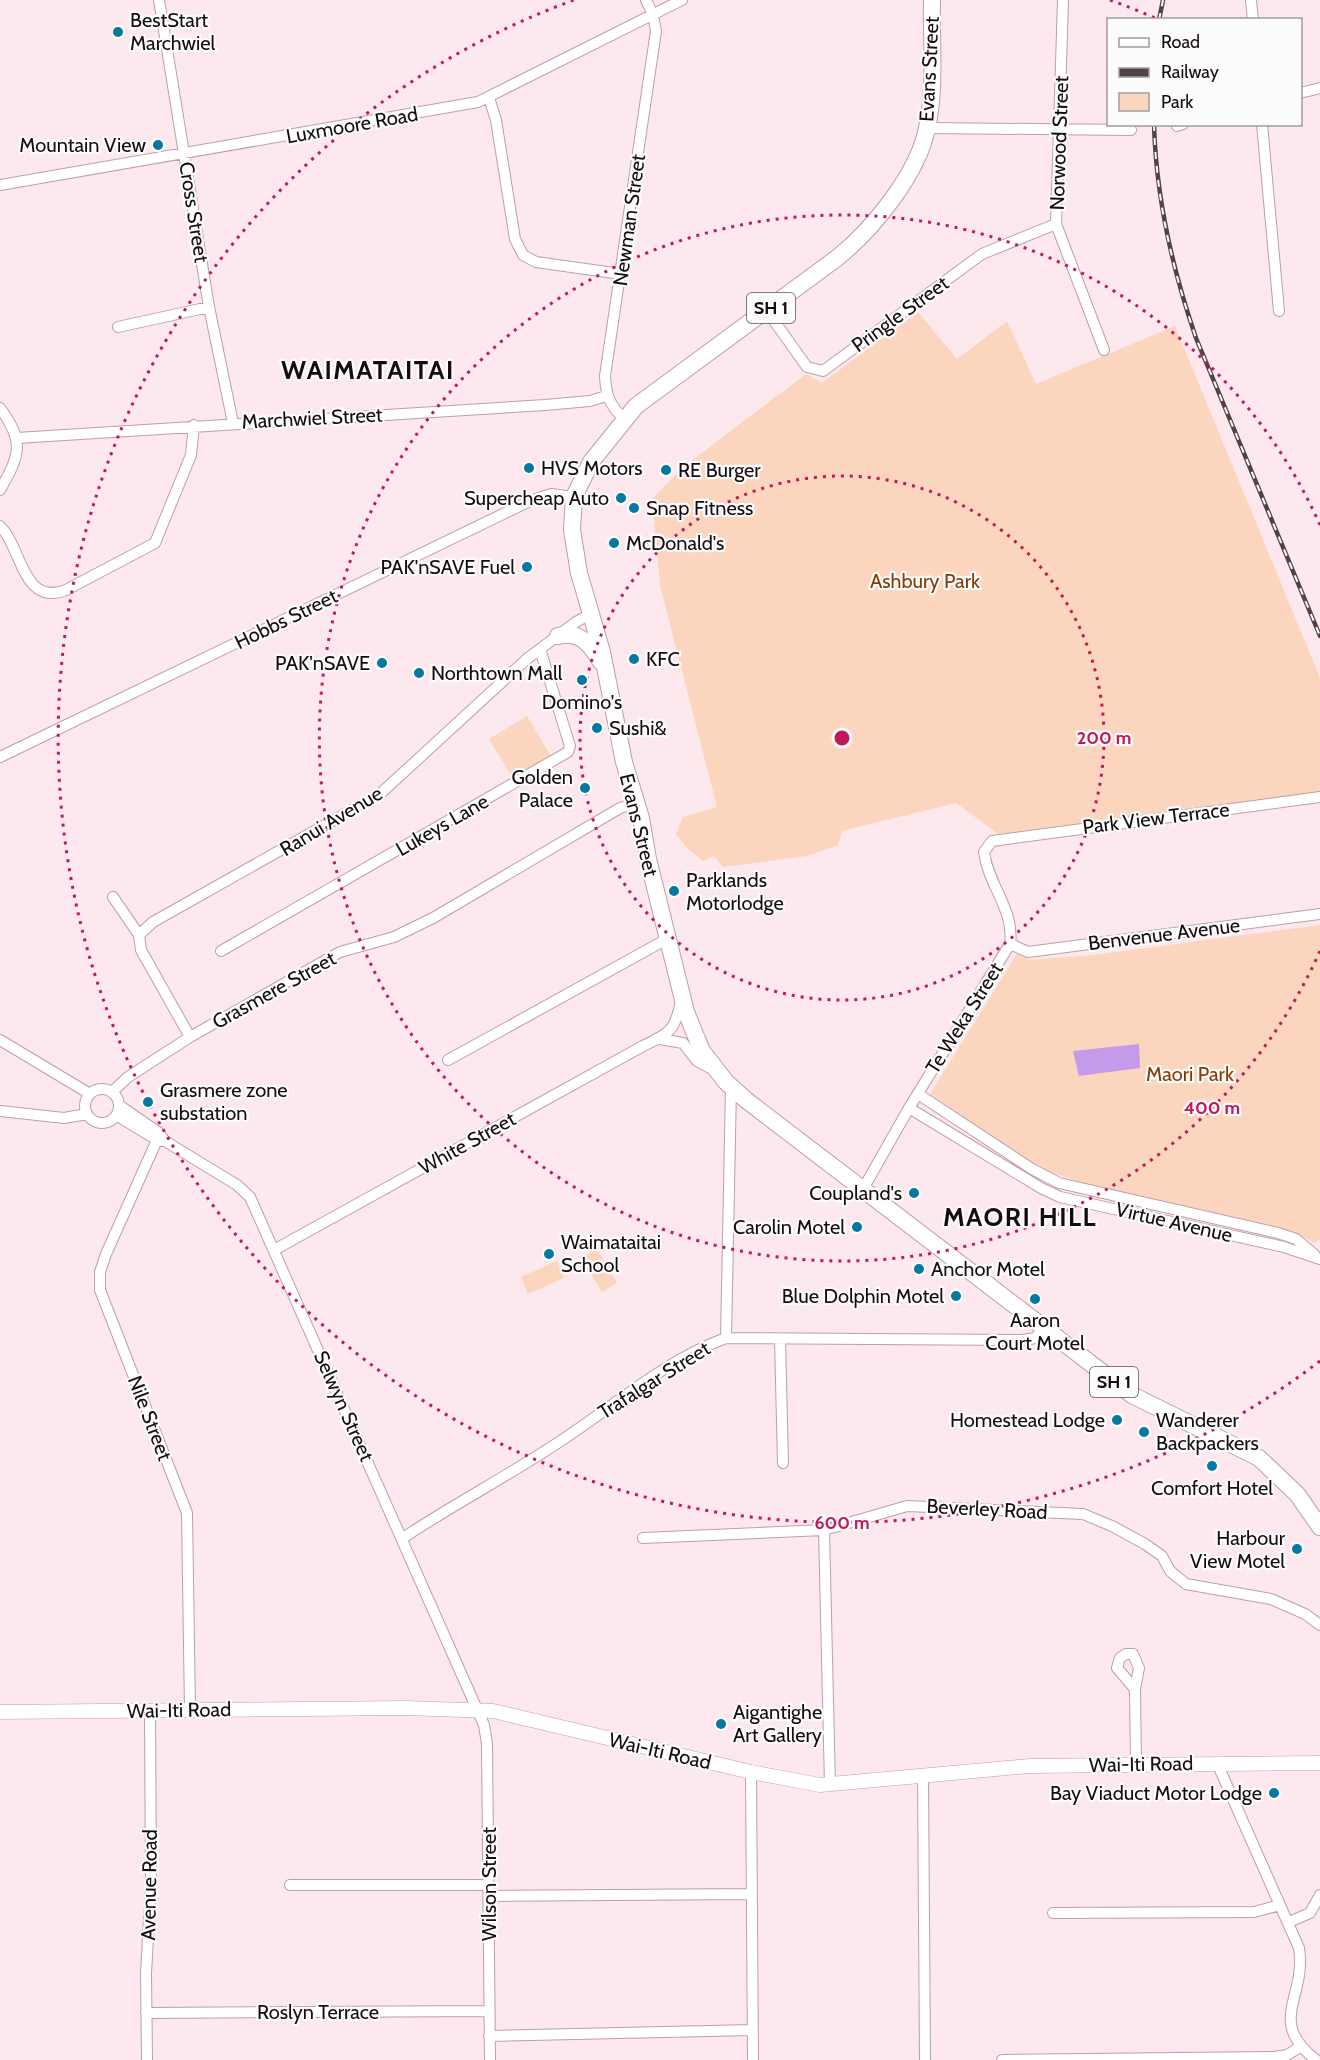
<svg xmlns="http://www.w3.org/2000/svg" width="1320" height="2060" viewBox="0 0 1320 2060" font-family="Cabin,sans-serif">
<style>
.green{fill:#fcd5bf}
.water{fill:#c49be8}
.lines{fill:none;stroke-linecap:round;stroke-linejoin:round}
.minor-casing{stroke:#be9ea7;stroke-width:12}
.major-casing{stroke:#be9ea7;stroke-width:15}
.highway-casing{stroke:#be9ea7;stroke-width:18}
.minor{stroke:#fff;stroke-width:10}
.major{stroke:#fff;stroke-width:14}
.highway{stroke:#fff;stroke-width:16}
.rail-casing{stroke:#504347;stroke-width:4.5}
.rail{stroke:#fcfcfc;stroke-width:2;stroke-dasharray:7;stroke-linecap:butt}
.ring{fill:none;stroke:#c2185b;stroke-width:3;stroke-dasharray:3 6}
.poi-dot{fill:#0578a1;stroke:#fcfcfc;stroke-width:2}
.labels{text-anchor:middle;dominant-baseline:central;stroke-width:4.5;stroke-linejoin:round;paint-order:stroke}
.shield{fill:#fcfcfc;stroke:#5b5356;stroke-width:1.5}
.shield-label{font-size:18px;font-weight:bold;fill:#160b0f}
.poi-label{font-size:20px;fill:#160b0f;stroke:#fcfcfc;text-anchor:start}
.street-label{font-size:20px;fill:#160b0f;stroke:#fcfcfc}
.park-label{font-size:20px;fill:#853c02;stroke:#fcfcfc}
.district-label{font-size:26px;font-weight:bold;letter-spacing:1.5px;fill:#160b0f;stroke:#fcfcfc}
.centre{fill:#c2185b;stroke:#fcfcfc;stroke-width:3}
.ring-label{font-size:18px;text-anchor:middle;font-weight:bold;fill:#c2185b;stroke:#fcfcfc;stroke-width:4.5;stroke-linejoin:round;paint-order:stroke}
</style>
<rect width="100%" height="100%" fill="#fde8ee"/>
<path class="green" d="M918,312L957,359L1007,321L1036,384L1175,326L1320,678V792L998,834L956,803L842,831L838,845L807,856L723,867L714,856L703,861L686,847L676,834L683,817L717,807L660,585L652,499L682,468L806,374L822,383Z
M527,716L552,758L514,780L489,739Z
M1320,925V1239L1315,1243L1296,1233L1083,1183L1047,1171L1024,1158L930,1094L1017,954L1030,960L1093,955Z
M597,1249L617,1283L602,1292L581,1258Z
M557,1261L564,1278L528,1294L521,1277Z"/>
<path class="water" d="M1139,1044L1140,1068L1079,1076L1073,1051Z"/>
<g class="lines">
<g class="minor-casing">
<path id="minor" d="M159,0L209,307L233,423
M1063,0L1056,224L1104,350
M1251,0L1253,20
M1300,93L1320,88
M489,98L496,120L515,239L523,255L536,262L621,274
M1262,124L1279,311
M1177,126L1183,124
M927,128L1131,130
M0,185L478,102L682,0
M767,311L807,367L823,371L982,254L1056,224
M118,327L209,307
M0,408C25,442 20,455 0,490
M624,419C610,405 606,397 605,376L656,31L653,15L646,0
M17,438L545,405L590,401L606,396
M0,526C22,547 22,607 66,590L155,543L191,455L194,425
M0,757L530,501L551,494L574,497
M113,897L139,935L141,950L190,1037
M139,935L153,922L380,794L528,658L576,622L590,614
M1010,944L1028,952L1320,914
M221,951L568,752L570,746L540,649
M660,1039L683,1043L697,1061L714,1070
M0,1040L90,1094
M448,1060L667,939
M85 1106a17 17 0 1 1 34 0a17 17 0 1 1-34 0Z
M112,1092L128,1077L190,1037L340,952L394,937L433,918L620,808L636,803
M918,1094L1032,1169L1059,1183L1278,1233L1296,1239L1314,1254
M119,1105L158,1132L165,1141L237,1185L250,1197L484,1725L487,1744L490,2060
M909,1108L1041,1188L1060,1197L1284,1247L1320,1259
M0,1111L64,1118L87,1114
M116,1115L157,1140L163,1141
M157,1140L106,1254L100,1272V1290L187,1513L190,1710
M863,1189L909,1108L1010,944C1015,910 988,885 984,852L992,841L1320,797
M274,1250L643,1046C670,1033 675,1031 681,1001
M726,1338L731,1087
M780,1340L783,1463
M824,1530L830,1785
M403,1538C454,1504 508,1476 559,1442C613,1407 665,1360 726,1338L1024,1340L1035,1338L1044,1329
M643,1538L824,1530L907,1506L1083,1514L1112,1526L1145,1544L1162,1556L1170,1571L1186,1584L1271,1599L1305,1614L1320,1625
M1135,1689L1117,1668L1120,1658L1126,1654H1133L1139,1668L1135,1689L1136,1764
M1217,1763L1299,1948C1307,1998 1266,2021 1316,2060
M751,1772L753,2060
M923,1776L925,2060
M290,1885H489
M489,1896L752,1894
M1053,1913L1254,1912L1280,1905
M1289,1922L1310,1913L1320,1895
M146,2013L489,2011
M489,2036L753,2030
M147,2060L146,1973L151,1886L150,1711
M1002,2060L1274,2057L1287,2055L1300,2047"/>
</g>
<g class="major-casing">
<path id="major" d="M0,1712L405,1708L493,1711L751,1772L820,1785L1030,1766L1320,1763"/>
</g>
<g class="highway-casing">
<path id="highway" d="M932,0C931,42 936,87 927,128C918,174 873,229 837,258L636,406L591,462L574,497L572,530L579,573L602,652L624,762L641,818L648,859L686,1012L702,1051L726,1082L746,1100L1132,1395L1259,1458L1297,1494L1320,1527
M558,636C580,630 591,645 601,662"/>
</g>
<use href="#minor" class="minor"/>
<use href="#major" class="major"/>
<use href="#highway" class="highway"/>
<g class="rail-casing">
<path id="rail" d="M1159,20L1163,0
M1154,124C1156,199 1172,268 1196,338L1320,636"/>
</g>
<use href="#rail" class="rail"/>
</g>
<g class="ring">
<circle cx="842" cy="738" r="262"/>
<path d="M1320 951A523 523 0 1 1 1320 525"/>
<path d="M1320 1361A785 785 0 1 1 574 0M1110 0A785 785 0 0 1 1155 18"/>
</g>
<g class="poi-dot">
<circle cx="118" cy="32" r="6"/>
<circle cx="158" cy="145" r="6"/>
<circle cx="529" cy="468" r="6"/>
<circle cx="666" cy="470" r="6"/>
<circle cx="621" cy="498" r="6"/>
<circle cx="634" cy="508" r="6"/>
<circle cx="614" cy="543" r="6"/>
<circle cx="527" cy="567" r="6"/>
<circle cx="634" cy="659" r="6"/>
<circle cx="382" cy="663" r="6"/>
<circle cx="419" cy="673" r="6"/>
<circle cx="582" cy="680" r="6"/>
<circle cx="597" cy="728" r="6"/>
<circle cx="585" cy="788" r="6"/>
<circle cx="674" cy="891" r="6"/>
<circle cx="148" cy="1102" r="6"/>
<circle cx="914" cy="1193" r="6"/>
<circle cx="857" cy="1227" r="6"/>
<circle cx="549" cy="1254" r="6"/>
<circle cx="919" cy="1269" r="6"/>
<circle cx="956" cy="1296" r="6"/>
<circle cx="1035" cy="1299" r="6"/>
<circle cx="1117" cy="1420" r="6"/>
<circle cx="1144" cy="1432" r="6"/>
<circle cx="1212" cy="1466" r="6"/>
<circle cx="1297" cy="1549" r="6"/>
<circle cx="721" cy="1724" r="6"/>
<circle cx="1274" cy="1793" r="6"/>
</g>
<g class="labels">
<g class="shield">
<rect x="747" y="293" width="48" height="30" rx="4.5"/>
<rect x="1090" y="1367" width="48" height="30" rx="4.5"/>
</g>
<g class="shield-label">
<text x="771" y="308">SH 1</text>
<text x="1114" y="1382">SH 1</text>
</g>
<g class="poi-label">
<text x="130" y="20">BestStart<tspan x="130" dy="23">Marchwiel</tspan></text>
<text x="146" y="145" text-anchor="end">Mountain View</text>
<text x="541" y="468">HVS Motors</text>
<text x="678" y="470">RE Burger</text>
<text x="609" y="498" text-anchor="end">Supercheap Auto</text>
<text x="646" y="508">Snap Fitness</text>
<text x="626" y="543">McDonald's</text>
<text x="515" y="567" text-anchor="end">PAK'nSAVE Fuel</text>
<text x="646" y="659">KFC</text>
<text x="370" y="663" text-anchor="end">PAK'nSAVE</text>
<text x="431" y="673">Northtown Mall</text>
<text x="582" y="702" text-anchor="middle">Domino's</text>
<text x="609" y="728">Sushi&amp;</text>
<text x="573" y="777" text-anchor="end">Golden<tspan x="573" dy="23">Palace</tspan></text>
<text x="686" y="880">Parklands<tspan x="686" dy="23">Motorlodge</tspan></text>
<text x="160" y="1090">Grasmere zone<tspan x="160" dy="23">substation</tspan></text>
<text x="902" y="1193" text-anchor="end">Coupland's</text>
<text x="845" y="1227" text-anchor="end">Carolin Motel</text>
<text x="561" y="1242">Waimataitai<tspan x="561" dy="23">School</tspan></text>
<text x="931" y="1269">Anchor Motel</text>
<text x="944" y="1296" text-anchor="end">Blue Dolphin Motel</text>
<text x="1035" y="1320" text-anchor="middle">Aaron<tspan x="1035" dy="23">Court Motel</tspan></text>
<text x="1105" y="1420" text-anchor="end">Homestead Lodge</text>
<text x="1156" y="1420">Wanderer<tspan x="1156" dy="23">Backpackers</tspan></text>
<text x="1212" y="1488" text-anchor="middle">Comfort Hotel</text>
<text x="1285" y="1538" text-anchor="end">Harbour<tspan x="1285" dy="23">View Motel</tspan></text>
<text x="733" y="1712">Aigantighe<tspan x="733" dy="23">Art Gallery</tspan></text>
<text x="1262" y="1793" text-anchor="end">Bay Viaduct Motor Lodge</text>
</g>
<g class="street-label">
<text transform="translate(929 69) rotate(-87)">Evans Street</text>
<text transform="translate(352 125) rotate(-10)">Luxmoore Road</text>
<text transform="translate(1059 143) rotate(-88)">Norwood Street</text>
<text transform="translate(194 212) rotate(81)">Cross Street</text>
<text transform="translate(629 220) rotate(-82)">Newman Street</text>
<text transform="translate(900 314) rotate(-36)">Pringle Street</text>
<text transform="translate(312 418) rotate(-3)">Marchwiel Street</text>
<text transform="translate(286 619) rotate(-26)">Hobbs Street</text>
<text transform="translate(1156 818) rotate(-7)">Park View Terrace</text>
<text transform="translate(331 821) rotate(-31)">Ranui Avenue</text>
<text transform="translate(442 825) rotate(-30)">Lukeys Lane</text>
<text transform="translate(639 825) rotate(76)">Evans Street</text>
<text transform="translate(1164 934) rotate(-7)">Benvenue Avenue</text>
<text transform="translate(274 990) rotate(-29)">Grasmere Street</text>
<text transform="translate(964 1018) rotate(-58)">Te Weka Street</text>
<text transform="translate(467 1143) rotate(-29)">White Street</text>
<text transform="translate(1174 1222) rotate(13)">Virtue Avenue</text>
<text transform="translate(654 1380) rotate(-32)">Trafalgar Street</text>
<text transform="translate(344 1406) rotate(66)">Selwyn Street</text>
<text transform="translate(150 1418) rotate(69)">Nile Street</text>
<text transform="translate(987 1509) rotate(3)">Beverley Road</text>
<text transform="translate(179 1710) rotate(-1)">Wai-Iti Road</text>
<text transform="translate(660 1751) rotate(13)">Wai-Iti Road</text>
<text transform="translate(1141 1764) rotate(-1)">Wai-Iti Road</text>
<text transform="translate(489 1884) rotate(-90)">Wilson Street</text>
<text transform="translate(149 1885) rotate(-89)">Avenue Road</text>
<text x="318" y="2012">Roslyn Terrace</text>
</g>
<g class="park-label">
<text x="925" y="581">Ashbury Park</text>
<text x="1190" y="1074">Maori Park</text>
</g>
<g class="district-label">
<text x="368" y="370">WAIMATAITAI</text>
<text x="1020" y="1217">MAORI HILL</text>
</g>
</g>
<circle cx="842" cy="738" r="9" class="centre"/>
<g class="ring-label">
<text x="1104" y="744">200 m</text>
<text x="1212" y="1114">400 m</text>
<text x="842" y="1529">600 m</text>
</g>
<rect x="1107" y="18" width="195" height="108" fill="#fcfcfc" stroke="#a09c9d" stroke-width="1.5"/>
<rect x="1119" y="38" width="30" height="9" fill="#ffffff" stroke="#a09c9d" stroke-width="1.5"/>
<text x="1161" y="48" font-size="18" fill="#160b0f">Road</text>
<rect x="1119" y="68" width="30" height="9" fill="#504347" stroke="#a09c9d" stroke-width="1.5"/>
<text x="1161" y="78" font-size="18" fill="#160b0f">Railway</text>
<rect x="1119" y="93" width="30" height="18" fill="#fcd5bf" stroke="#a09c9d" stroke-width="1.5"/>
<text x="1161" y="108" font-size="18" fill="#160b0f">Park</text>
</svg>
